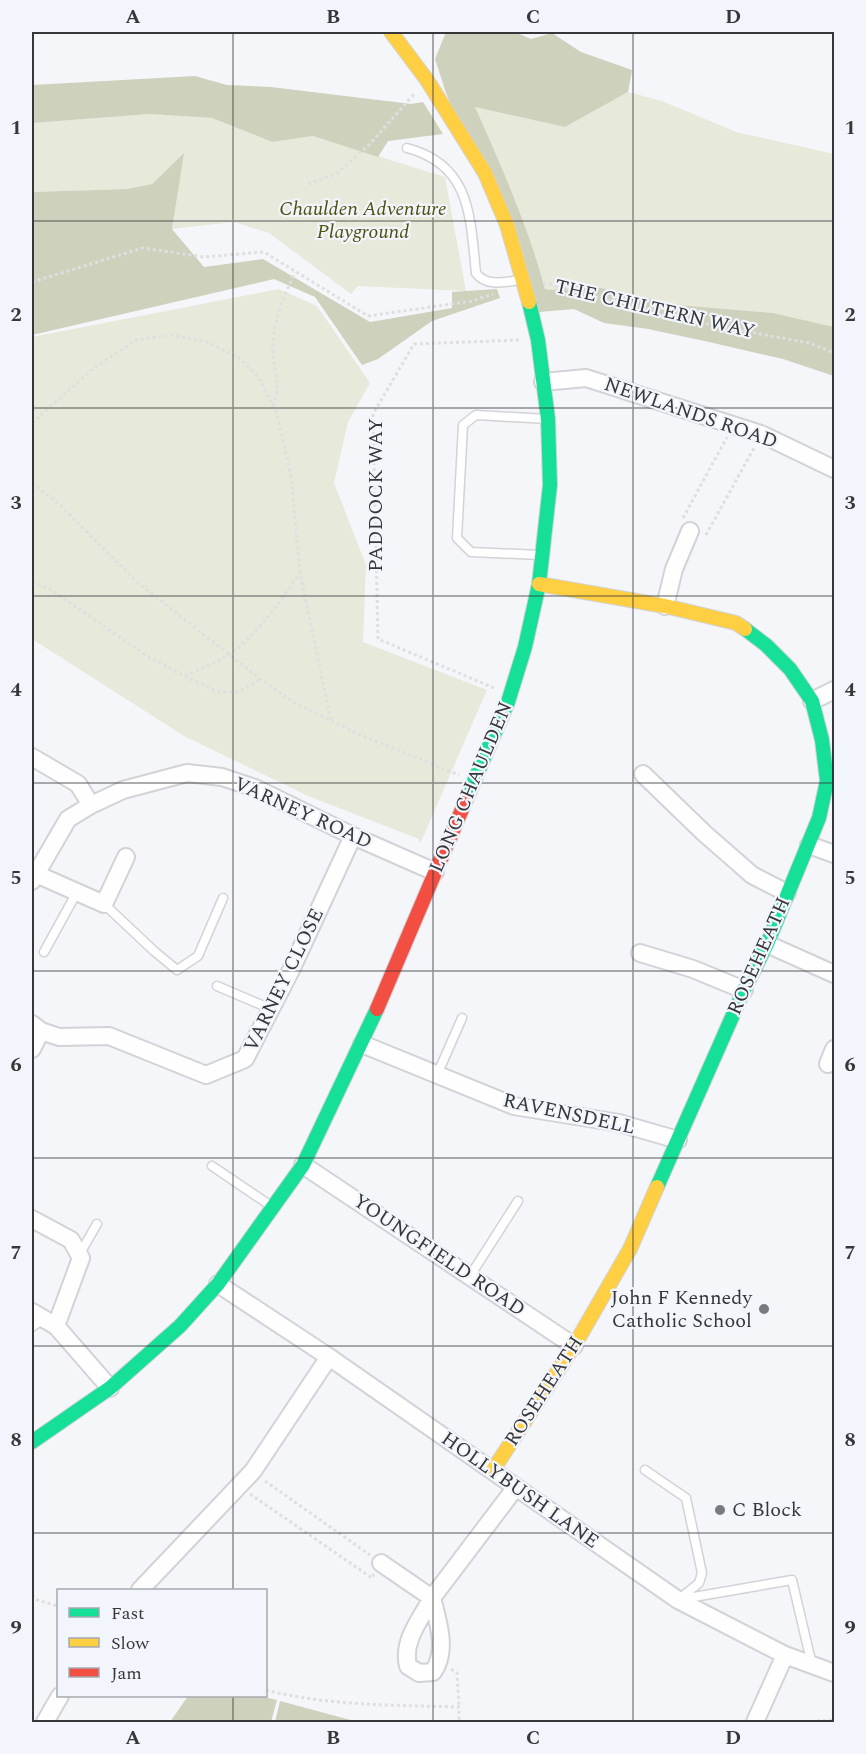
<svg xmlns="http://www.w3.org/2000/svg" width="866" height="1754" viewBox="0 0 866 1754" font-family="Spectral,serif">
<style>
.green{fill:#e7e9da}
.forest{fill:#ced1bc}
.lines{fill:none;stroke-linecap:round;stroke-linejoin:round}
.lane-casing{stroke:#d2d3d7;stroke-width:11}
.street-casing{stroke:#d2d3d7;stroke-width:20}
.fast-casing{stroke:#d2d3d7;stroke-width:16}
.slow-casing{stroke:#d2d3d7;stroke-width:16}
.jam-casing{stroke:#d2d3d7;stroke-width:16}
.path{stroke:#dfdfe0;stroke-width:3;stroke-dasharray:3 3;stroke-linecap:butt}
.lane{stroke:#fefefe;stroke-width:8}
.street{stroke:#fefefe;stroke-width:16}
.fast{stroke:#16e098;stroke-width:14}
.slow{stroke:#ffcf43;stroke-width:14}
.jam{stroke:#f24e42;stroke-width:14}
.grid{fill:none;stroke:#363739;stroke-width:1.5;stroke-opacity:0.55}
.poi-dot{fill:#797a7d;stroke:#f3f5fc;stroke-width:2}
.labels{text-anchor:middle;dominant-baseline:central;stroke-width:4.5;stroke-linejoin:round;paint-order:stroke}
.park-label{font-size:20px;font-style:italic;fill:#4e500d;stroke:#f3f5fc}
.street-label{font-size:20px;fill:#363739;stroke:#f3f5fc}
.poi-label{font-size:20px;fill:#363739;stroke:#f3f5fc;text-anchor:end}
.neatline{fill:none;stroke:#363739;stroke-width:2}
.grid-label{font-size:20px;text-anchor:middle;font-weight:bold;fill:#363739}
</style>
<rect width="100%" height="100%" fill="#f5f6fa"/>
<path class="green" d="M628,92L662,101L736,132L834,154V327L773,313L678,305L572,285L554,290L545,289C528,226 502,166 474,106L565,127Z
M150,114L212,118L272,142L313,136L445,177L466,291L358,286L351,294L269,233L234,222L172,229L183,154L152,184L127,189L32,192V123Z
M279,289L317,306L370,383L348,422L334,483L366,565L363,642L487,690L420,844L419,839L308,796L184,736L32,639V337Z"/>
<path class="forest" d="M446,32H515L531,39L552,33L581,52L632,70L628,92L565,127L475,107C502,167 528,226 545,289L554,290L572,285L601,288L678,305L773,313L834,327V376L783,359L709,342L648,329L604,323L574,309L539,312L446,93L435,59Z
M195,76L227,85L271,87L411,104L423,102L443,134L388,141L378,157L313,136L272,142L212,118L150,114L32,123V85Z
M184,153L172,229L204,267L263,259L370,322L452,308V292L497,289L500,298L432,321L378,359L362,365L315,297L274,279L32,335V192L127,189L152,184Z
M188,1696H260L277,1700L271,1722H170Z
M280,1701L358,1722H275Z"/>
<g class="lines">
<g class="lane-casing">
<path id="lane" d="M407,148C471,165 470,216 476,273C486,287 505,282 520,280
M540,555L471,552L457,538L463,425L476,415L548,419
M104,904L154,951L177,970L198,956L223,898
M44,952L77,892
M217,986L271,1009
M437,1075L462,1018
M212,1166L274,1208
M79,1255L97,1224
M470,1276L518,1201
M32,1327L43,1319
M645,1470L686,1498L702,1573L699,1583L679,1599
M682,1599L792,1580L812,1665"/>
</g>
<g class="street-casing">
<path id="street" d="M543,382L586,378L761,434L834,469
M665,606L674,569L690,531
M812,701L834,690
M32,757L78,784L91,805
M643,774L704,833L752,875L787,893
M809,845L834,854
M36,874L104,904L126,857
M32,881L68,819L91,805L123,790L187,773L222,777L255,788L353,836L435,872
M767,944L834,974
M640,953L693,969L744,990
M32,1024L41,1031L32,1049
M41,1031L59,1037L109,1036L206,1075L245,1059L291,970L353,836
M362,1044L514,1106L619,1123L678,1140
M828,1064L834,1049
M303,1165L574,1346
M32,1219L71,1240L81,1258L56,1326
M218,1284L329,1357L678,1600L785,1655L834,1673
M32,1312L56,1326L110,1388
M381,1563L432,1598L516,1487
M140,1590L253,1471L329,1357
M432,1598C438,1621 448,1651 433,1672L419,1673L408,1666C402,1641 420,1620 432,1598Z
M45,1722L60,1696
M755,1722L785,1655"/>
</g>
<g class="fast-casing">
<path id="fast" d="M466,800L508,702L525,647L539,584L550,485L548,419L538,340L529,302
M657,1187L744,990L767,944L819,818L827,781L822,740L812,701L790,669L766,645L745,629
M32,1442L110,1388L180,1326L218,1284L303,1165L377,1009"/>
</g>
<g class="slow-casing">
<path id="slow" d="M391,32L427,80L485,173L507,225L529,302
M539,584L665,606L736,623L745,629
M493,1470L574,1346L630,1249L657,1187"/>
</g>
<g class="jam-casing">
<path id="jam" d="M377,1009L466,800"/>
</g>
<path class="path" d="M308,184L336,174L370,144L414,94
M32,282L143,248L204,257L264,252L368,316L472,301L493,294
M543,284H550L659,315L809,343L834,353
M273,406C282,381 273,373 273,349C272,322 284,297 295,272
M32,423L94,368L136,340L172,335L207,342L238,357L258,376L277,414L291,476L300,573L331,721
M32,483L61,506L137,582L260,679L295,703L358,734L459,775
M683,518L727,437
M706,535L755,446
M32,582L50,589L147,656L184,676L219,692H238L260,679
M185,676C199,669 215,664 228,655C256,637 281,600 300,573
M494,688L378,639L373,414L414,344L519,340
M265,1481L370,1555
M250,1494L372,1578L374,1574
M32,1595L37,1600L58,1606
M451,1669L457,1673L459,1707
M266,1690C328,1706 394,1705 459,1707V1722
M799,1722L834,1720"/>
<use href="#lane" class="lane"/>
<use href="#street" class="street"/>
<use href="#fast" class="fast"/>
<use href="#slow" class="slow"/>
<use href="#jam" class="jam"/>
</g>
<path class="grid" d="M233,32V1590M433,32V1722M633,32V1722M32,221H834M32,408H834M32,596H834M32,783H834M32,971H834M32,1158H834M32,1346H834M32,1533H834M233,1696V1722"/>
<g class="poi-dot">
<circle cx="764" cy="1309" r="6"/>
<circle cx="720" cy="1510" r="6"/>
</g>
<g class="labels">
<g class="park-label">
<text x="363" y="209">Chaulden Adventure<tspan x="363" dy="23">Playground</tspan></text>
</g>
<g class="street-label">
<text transform="translate(655 309) rotate(13)">THE CHILTERN WAY</text>
<text transform="translate(691 413) rotate(19)">NEWLANDS ROAD</text>
<text transform="translate(376 495) rotate(-90)">PADDOCK WAY</text>
<text transform="translate(471 787) rotate(-67)">LONG CHAULDEN</text>
<text transform="translate(303 813) rotate(24)">VARNEY ROAD</text>
<text transform="translate(759 956) rotate(-66)">ROSEHEATH</text>
<text transform="translate(284 980) rotate(-64)">VARNEY CLOSE</text>
<text transform="translate(569 1114) rotate(12)">RAVENSDELL</text>
<text transform="translate(439 1255) rotate(34)">YOUNGFIELD ROAD</text>
<text transform="translate(544 1391) rotate(-57)">ROSEHEATH</text>
<text transform="translate(520 1490) rotate(35)">HOLLYBUSH LANE</text>
</g>
<g class="poi-label">
<text x="752" y="1298">John F Kennedy<tspan x="752" dy="23">Catholic School</tspan></text>
<text x="732" y="1510" text-anchor="start">C Block</text>
</g>
</g>
<rect width="866" height="1754" fill="none" stroke="#f3f5fc" stroke-width="66"/>
<rect x="57" y="1589" width="210" height="108" fill="#f3f5fc" stroke="#a7a9ae" stroke-width="1.5"/>
<rect x="69" y="1608" width="30" height="9" fill="#16e098" stroke="#a7a9ae" stroke-width="1.5"/>
<text x="111" y="1619" font-size="18" fill="#363739">Fast</text>
<rect x="69" y="1638" width="30" height="9" fill="#ffcf43" stroke="#a7a9ae" stroke-width="1.5"/>
<text x="111" y="1649" font-size="18" fill="#363739">Slow</text>
<rect x="69" y="1668" width="30" height="9" fill="#f24e42" stroke="#a7a9ae" stroke-width="1.5"/>
<text x="111" y="1679" font-size="18" fill="#363739">Jam</text>
<rect x="33" y="33" width="800" height="1688" class="neatline"/>
<g class="grid-label">
<text x="133" y="23">A</text>
<text x="333" y="23">B</text>
<text x="533" y="23">C</text>
<text x="733" y="23">D</text>
<text x="16" y="134">1</text>
<text x="850" y="134">1</text>
<text x="16" y="321">2</text>
<text x="850" y="321">2</text>
<text x="16" y="509">3</text>
<text x="850" y="509">3</text>
<text x="16" y="696">4</text>
<text x="850" y="696">4</text>
<text x="16" y="884">5</text>
<text x="850" y="884">5</text>
<text x="16" y="1071">6</text>
<text x="850" y="1071">6</text>
<text x="16" y="1259">7</text>
<text x="850" y="1259">7</text>
<text x="16" y="1446">8</text>
<text x="850" y="1446">8</text>
<text x="16" y="1634">9</text>
<text x="850" y="1634">9</text>
<text x="133" y="1744">A</text>
<text x="333" y="1744">B</text>
<text x="533" y="1744">C</text>
<text x="733" y="1744">D</text>
</g>
</svg>
